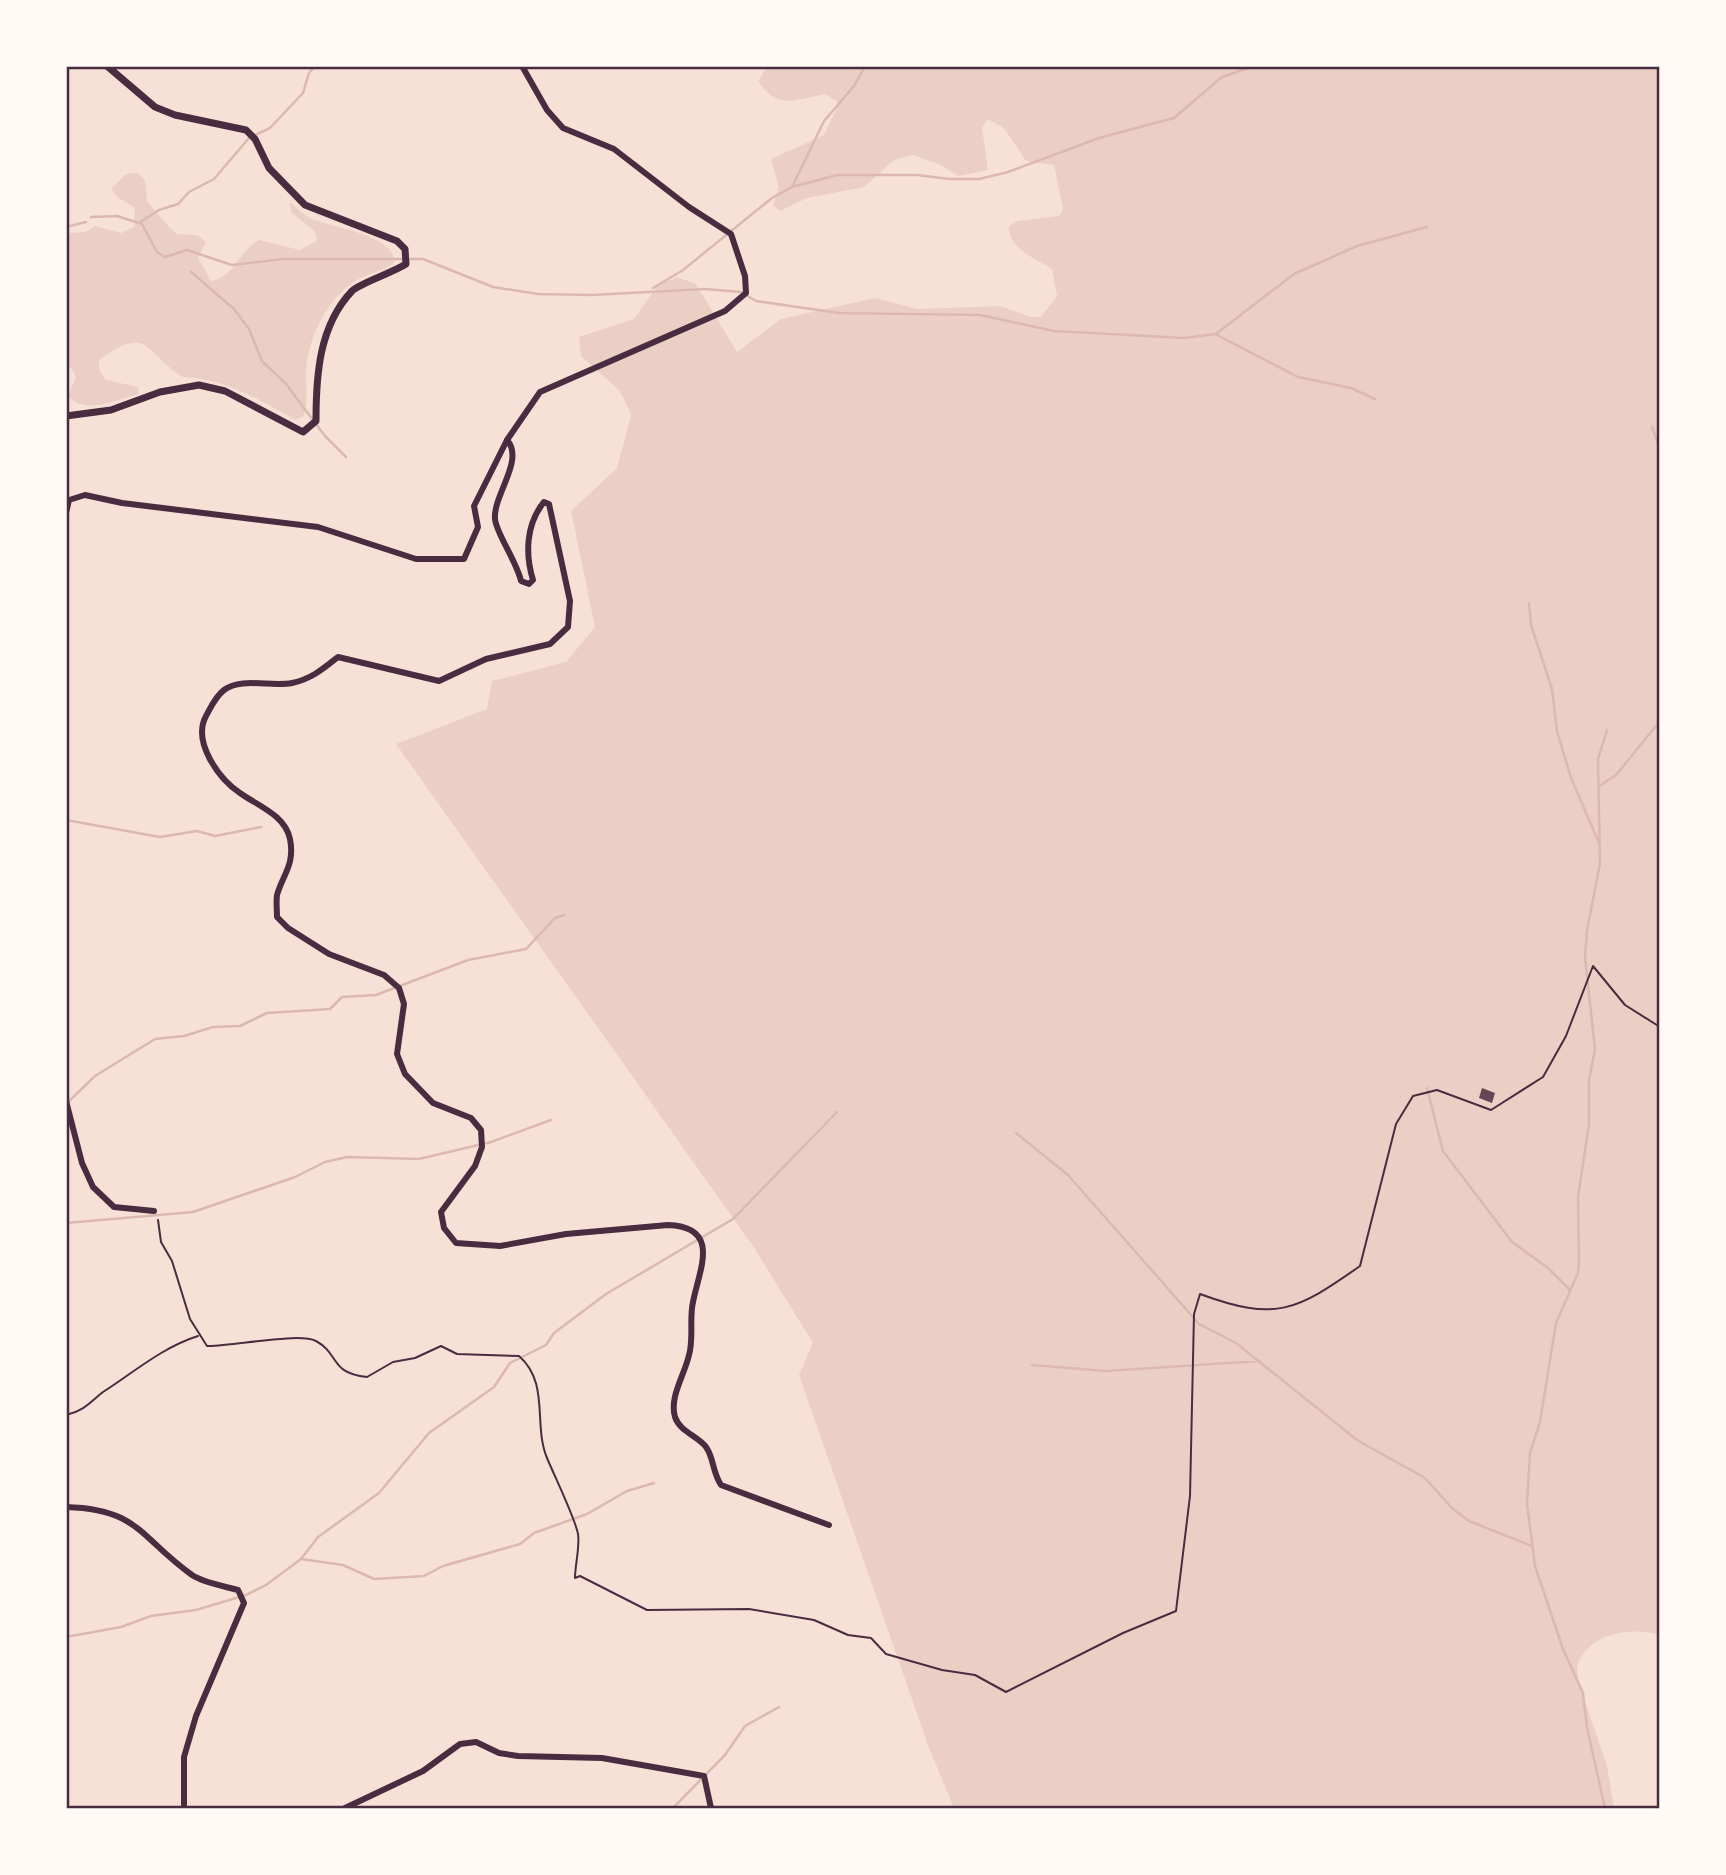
<svg xmlns="http://www.w3.org/2000/svg" width="1726" height="1875" viewBox="0 0 1726 1875" font-family="'PT Sans Narrow',sans-serif">
<style>
.green{fill:#ebcfc5}
.lines{fill:none;stroke-linecap:round;stroke-linejoin:round}
.stream{stroke:#dcb8b0;stroke-width:2.5}
.building{fill:#644757}
.path{stroke:#4a2c40;stroke-width:2}
.minor{stroke:#4a2c40;stroke-width:6}
.tertiary{stroke:#4a2c40;stroke-width:7}
.neatline{fill:none;stroke:#4a2c40;stroke-width:2.5}
</style>
<rect width="100%" height="100%" fill="#f7e1d7"/>
<path class="green" d="M767,67H1659L1660,1635C1630,1626 1590,1633 1577,1665L1578,1681L1607,1766L1614,1808H954L929,1748L799,1375L813,1343L753,1246L396,744L487,709L492,681L566,662L595,627L571,511L617,468L631,415L620,391L581,356L579,337L634,319L658,285L677,277L696,284L737,352L781,319L875,298L917,309L1000,306L1030,317H1041L1057,296L1052,269C1035,258 1008,249 1009,226L1018,221L1059,216L1063,209L1054,165L1026,161L1004,128L988,119L982,127L988,170L958,176L941,165L913,155L894,160L864,187L807,198L780,211L773,205L779,187L771,159L824,135L839,103L825,94C795,100 777,110 758,81Z
M137,173L145,180L147,201L169,227L177,234L198,235L206,242L198,258L211,281C235,277 239,251 259,240L300,250L318,240L314,231L291,212L290,202C297,208 303,215 312,219C334,228 391,234 395,261L392,265C381,271 367,274 357,280C327,297 307,340 306,373C306,389 308,401 304,416L295,420C260,400 224,378 183,377C146,355 150,322 99,360V370L106,380L138,387L139,394C116,399 85,416 68,396L76,377L71,368L67,367V233L86,232L95,226L121,233L134,227L135,208L117,197L111,189L126,174Z"/>
<g class="lines">
<path class="stream" d="M793,185L824,121L854,86L865,66
M91,217L117,216L142,224L157,252L165,257L187,250L232,265L283,259H423L493,287L538,294L592,295L705,289L741,292L756,301L839,313L980,315L1054,331L1184,338L1216,334L1294,274L1357,246L1427,227
M140,222L159,210L178,204L189,192L214,179L249,138L270,128L303,93L309,73L315,66
M66,227L86,222
M191,272L234,309L249,329L262,361L286,384L325,436L346,457
M653,288L683,270L772,198L792,187L837,175H917L950,179H979L1008,172L1099,138L1174,118L1222,77L1254,66
M1217,335L1298,377L1351,388L1375,399
M1652,427L1660,449
M1529,603L1531,625L1552,689L1557,731L1571,778L1599,843
M1601,785L1616,775L1660,721
M66,820L160,837L197,831L215,836L261,827
M1427,1088L1443,1151L1512,1242L1548,1268L1570,1290
M67,1103L95,1076L155,1039L184,1036L213,1027L240,1026L267,1013L330,1009L342,997L376,995L468,960L526,949L555,918L564,915
M1016,1133L1068,1175L1199,1324L1236,1343L1357,1440L1425,1478L1452,1508L1469,1521L1532,1546
M66,1223L193,1212L295,1177L325,1162L347,1157L419,1159L491,1142L551,1120
M1032,1365L1106,1371L1260,1361
M301,1559L343,1565L374,1579L424,1576L443,1566L520,1544L534,1533L587,1514L627,1491L654,1483
M66,1637L121,1627L151,1616L196,1610L246,1595L266,1585L301,1559L318,1537L379,1493L429,1433L494,1387L510,1363L546,1345L554,1333L606,1294L733,1219L837,1112
M673,1808L725,1755L745,1726L779,1707
M1605,1808L1587,1728L1583,1693L1563,1649L1535,1566L1527,1503L1530,1453L1540,1422L1556,1323L1578,1273L1579,1261L1578,1197L1589,1124V1080L1595,1049L1585,958L1587,930L1600,864L1598,759L1607,730"/>
</g>
<path class="building" d="M1482,1088L1495,1093L1492,1103L1479,1098Z"/>
<g class="lines">
<path class="path" d="M158,1220L161,1242L172,1261L190,1319L207,1346C230,1347 298,1332 316,1341C340,1354 329,1373 367,1377L393,1362L415,1358L441,1346L457,1354L519,1356C550,1383 533,1425 547,1458C554,1475 575,1518 578,1534C580,1547 575,1565 575,1578L580,1576L647,1610L749,1609L814,1620L848,1635L871,1638L886,1654L942,1670L975,1675L1006,1692L1123,1633L1176,1611L1190,1496L1194,1314L1200,1294C1276,1322 1296,1311 1360,1266L1396,1124L1413,1096L1437,1090L1491,1110L1543,1077L1566,1036L1593,966L1625,1005L1660,1027
M66,1415C84,1411 90,1402 103,1392C134,1372 163,1347 198,1336"/>
<path class="minor" d="M507,440C525,460 493,495 495,519C496,533 517,562 521,581L529,584L533,580C525,554 526,524 544,502L549,504L570,601L568,627L550,644L486,659L439,681L338,657C323,669 311,679 292,683C271,687 241,677 224,690C215,697 211,707 206,716C192,742 219,779 240,793C258,806 285,815 290,839C295,865 283,874 277,895C276,901 277,910 277,917L288,928L329,954L384,975L399,988L404,1004L397,1054L405,1074L433,1103L471,1118L481,1130L482,1147L475,1166L441,1212L444,1228L456,1243L500,1246L566,1234L668,1225C722,1227 699,1270 693,1302C689,1319 694,1338 689,1355C685,1374 669,1397 675,1417C680,1432 698,1436 706,1447C714,1458 712,1471 721,1485L829,1525
M66,513L69,500L85,495L122,503L318,527L416,559H464L478,527L474,506L507,440L540,392L725,311L746,293L745,276L731,234L689,207L614,149L563,128L547,110L522,66
M66,1101L82,1163L93,1187L114,1207L154,1211
M66,1507C139,1509 140,1538 192,1575C204,1583 224,1586 238,1590L244,1603L196,1716L184,1757V1808
M345,1808L423,1771L460,1744L476,1742L499,1753L518,1756L602,1758L704,1776L711,1808"/>
<path class="tertiary" d="M66,416L111,410L160,392L199,385L225,391L303,432L316,421C316,375 319,326 352,291C360,283 392,273 406,264L405,249L397,241L305,205L269,168L255,139L246,130L175,115L155,107L107,66"/>
</g>
<rect width="1726" height="1875" fill="none" stroke="#fffaf5" stroke-width="136"/>
<rect x="68" y="68" width="1590" height="1739" class="neatline"/>
</svg>
